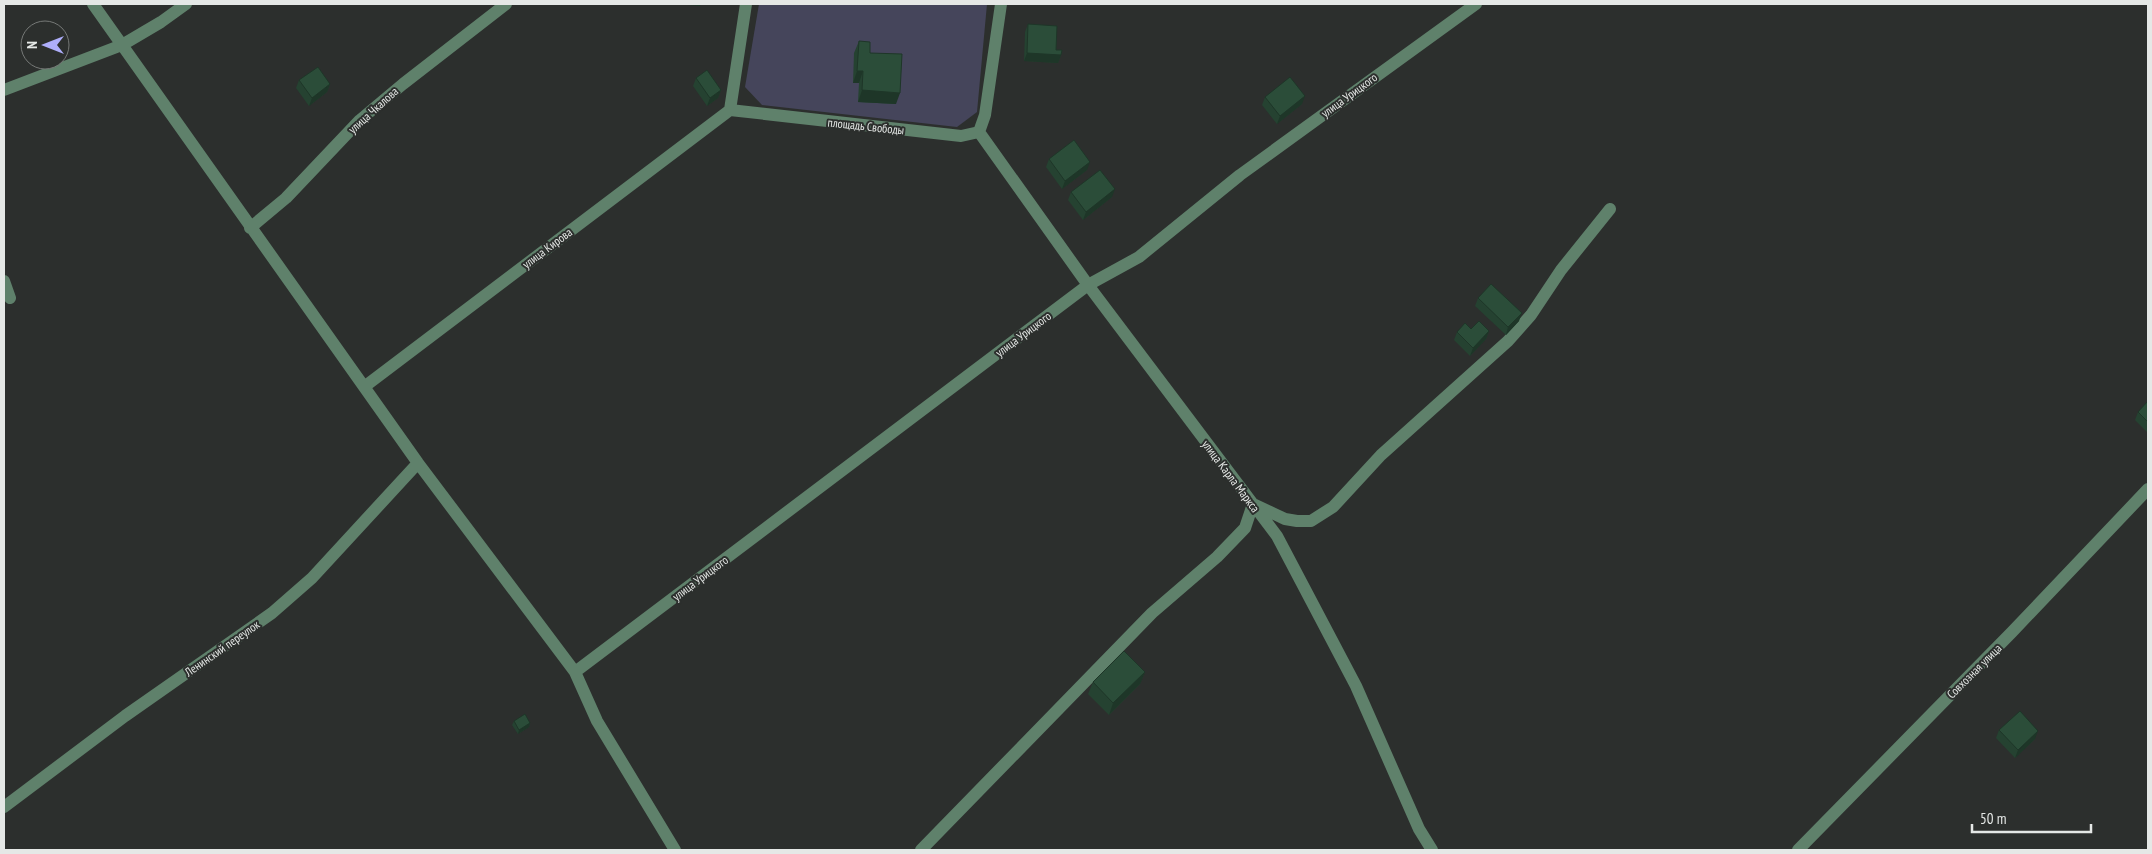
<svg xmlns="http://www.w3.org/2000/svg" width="2152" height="854" viewBox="0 0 2152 854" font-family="'PT Sans Narrow',sans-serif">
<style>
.green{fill:#45455b}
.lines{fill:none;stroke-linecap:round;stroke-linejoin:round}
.minor{stroke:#5f816b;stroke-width:12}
.wall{fill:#254231}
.shaded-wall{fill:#1e3628}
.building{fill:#2b4d39;stroke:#1e3628}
.labels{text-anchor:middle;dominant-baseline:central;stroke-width:4;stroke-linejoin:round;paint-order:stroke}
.street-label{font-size:12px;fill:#e5e8e6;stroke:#2c2f2d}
</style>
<rect width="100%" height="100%" fill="#2c2f2d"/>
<path class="green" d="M759,4H987L977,112L957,127L762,105L745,87Z"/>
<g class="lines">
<path class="minor" d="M93,4L418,463L575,672L597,721L675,850
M4,90L122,45L161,22L186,4
M730,110L961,136L979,132L985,115L1001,4
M730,110L746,4
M979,132L1088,285L1277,536L1356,686L1419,829L1432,850
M250,228L286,198L360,120L403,84L506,4
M4,281L10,298
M364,387L730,110
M575,672L1088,285L1139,257L1240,175L1476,4
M4,807L125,716L272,613L312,578L418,463
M921,850L1152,613L1217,557L1245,528L1253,504L1285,519L1297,521H1311L1333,507L1381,455L1508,341L1531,315L1561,270L1610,209
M1798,850L2012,632L2148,489"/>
</g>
<path class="wall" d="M1028,24L1061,55L1058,63L1024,61L1025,32Z
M859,41L870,53L896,104L858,102L859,83H853L854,53Z
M696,78L721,90L718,98L707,106L693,86Z
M299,80L330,84L327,92L309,106L296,88Z
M1265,97L1302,104L1277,124L1262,105Z
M1049,159L1087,170L1062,189L1046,167Z
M1071,192L1112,197L1083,220L1068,200Z
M1478,298L1519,321L1506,335L1475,306Z
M1471,329L1489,331L1486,339L1470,356L1454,340L1457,332Z
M2148,401V433L2135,420L2138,412Z
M1145,672L1140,684L1109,715L1088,694L1093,682Z
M514,721L530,723L529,727L518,734L512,725Z
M1999,730L2035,739L2015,758L1996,738Z"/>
<path class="shaded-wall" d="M689,4H701L700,6L688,5Z
M1027,53L1061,55L1058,63L1024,61Z
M857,71H863L859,83H853Z
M330,84L327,92L309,106L312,98Z
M721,90L718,98L707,106L710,98Z
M862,90L900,93L896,104L858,102Z
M1305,96L1302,104L1277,124L1280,116Z
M1090,162L1087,170L1062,189L1065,181Z
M1115,189L1112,197L1083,220L1086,212Z
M1522,313L1519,321L1506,335L1508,327Z
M1489,331L1486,339L1470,356L1473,348Z
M1145,672L1140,684L1109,715L1113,703Z
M530,723L529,727L518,734L519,730Z
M2038,731L2035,739L2015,758L2018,750Z"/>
<path class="building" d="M1028,24L1057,26L1056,50H1062L1061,55L1027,53Z
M859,41L870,42V53L902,54L900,93L862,90L863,71H857Z
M318,67L330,84L312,98L299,80Z
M707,70L721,90L710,98L696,78Z
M1290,77L1305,96L1280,116L1265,97Z
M1074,140L1090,162L1065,181L1049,159Z
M1100,170L1115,189L1086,212L1071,192Z
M1491,284L1522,313L1508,327L1478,298Z
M1479,321L1489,331L1473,348L1457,332L1465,323L1471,329Z
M2148,401V422L2138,412Z
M1124,651L1145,672L1113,703L1093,682Z
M2020,711L2038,731L2018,750L1999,730Z
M525,714L530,723L519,730L514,721Z"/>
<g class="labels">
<g class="street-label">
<text transform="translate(1349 95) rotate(-36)">улица Урицкого</text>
<text transform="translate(373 110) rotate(-42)">улица Чкалова</text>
<text transform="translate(866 126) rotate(6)">площадь Свободы</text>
<text transform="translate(547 248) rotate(-37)">улица Кирова</text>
<text transform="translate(1023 334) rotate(-37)">улица Урицкого</text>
<text transform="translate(1231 476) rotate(53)">улица Карла Маркса</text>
<text transform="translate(700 578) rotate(-37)">улица Урицкого</text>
<text transform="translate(222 648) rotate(-35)">Ленинский переулок</text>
<text transform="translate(1974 671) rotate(-45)">Совхозная улица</text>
</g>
</g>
<rect width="2152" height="854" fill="none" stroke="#e5e8e6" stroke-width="10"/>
<g transform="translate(45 45) rotate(270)"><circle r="24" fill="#2c2f2d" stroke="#767977"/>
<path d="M0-4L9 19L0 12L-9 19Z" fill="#aeaefa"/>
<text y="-8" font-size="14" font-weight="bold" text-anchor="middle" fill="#e5e8e6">N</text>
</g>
<path d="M1972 824v8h119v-8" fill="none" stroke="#e5e8e6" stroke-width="2.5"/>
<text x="1980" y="824" font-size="15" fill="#e5e8e6" stroke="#2c2f2d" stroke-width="4" paint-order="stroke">50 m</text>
</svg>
